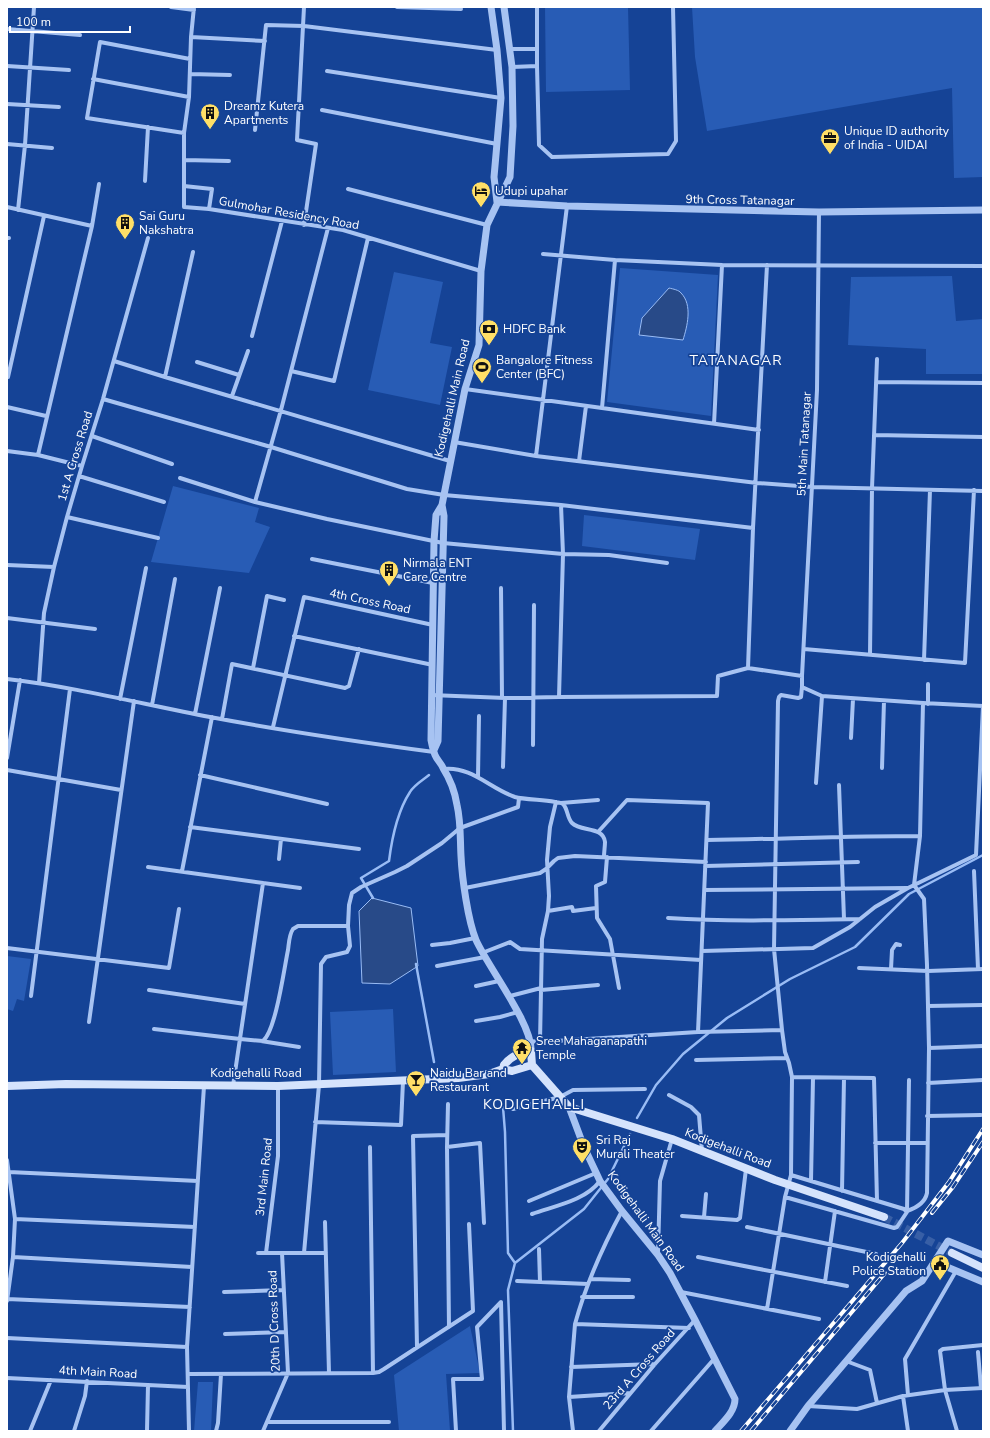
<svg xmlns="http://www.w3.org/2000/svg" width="990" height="1438" viewBox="0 0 990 1438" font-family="'Nunito Sans',sans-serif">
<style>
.green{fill:#285cb5}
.water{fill:#284a88;stroke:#99bcf5}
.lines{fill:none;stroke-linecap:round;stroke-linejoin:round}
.stream{stroke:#99bcf5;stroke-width:2.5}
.secondary-tunnel{stroke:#385fa6;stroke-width:8;stroke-dasharray:8 4;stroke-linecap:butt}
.minor{stroke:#a7c3f2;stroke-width:4}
.tertiary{stroke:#a7c3f2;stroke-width:7}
.secondary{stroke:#d5e3fc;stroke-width:8}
.rail-casing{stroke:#fff;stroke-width:4}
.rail{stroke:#154396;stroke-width:2.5;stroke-dasharray:8;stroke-linecap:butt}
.labels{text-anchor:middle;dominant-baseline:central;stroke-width:3.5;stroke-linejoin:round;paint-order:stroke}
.poi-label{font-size:12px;fill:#fff;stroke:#154396;text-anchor:start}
.street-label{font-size:12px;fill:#fff;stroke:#154396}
.quarter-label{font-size:14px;letter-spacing:1px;fill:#fff;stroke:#154396}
</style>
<rect width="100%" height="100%" fill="#154396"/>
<path class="green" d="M545,7H628L630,90L546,92Z
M692,7H983V177L954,178L952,88L707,131L695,57Z
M620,268L718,275L711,416L607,402Z
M394,272L443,282L430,343L452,347L440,405L368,390Z
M952,276L956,321L983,319V374H926V349L848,345L851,277Z
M173,486L259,508L255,522L270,527L249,573L151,562Z
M584,515L700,529L695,560L582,546Z
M7,956L31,959L24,1001L17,999L13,1011L7,1009Z
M393,1009L396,1072L333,1075L330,1012Z
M470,1326L480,1373L446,1374L450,1431H399L394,1375Z
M198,1382H213L211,1431H194Z"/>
<path class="water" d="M669,288C673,289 679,290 681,293C693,305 687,327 683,340L639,335L642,318Z
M372,898L411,908L418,966L390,984L362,983L359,911Z"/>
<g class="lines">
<path class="stream" d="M373,898L361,878L389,861C392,837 397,812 410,792C414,785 423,780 429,775
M416,964L434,1062
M503,1107L505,1132L508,1253L515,1263
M637,1118L656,1085L683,1054L727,1018L790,979L855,947L909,894L983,855
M513,1431L508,1290L515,1263L584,1209L608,1179L630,1134"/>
<path class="secondary-tunnel" d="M884,1217L952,1253"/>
<path class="minor" d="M171,7L194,10
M194,7L191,37L189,97L184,133V207L209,209L343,230L481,271
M304,7L297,140L316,144L304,225
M397,7L461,9
M537,7V49
M7,29L80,35
M191,37L265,41
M510,49H537V66L512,67
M7,66L69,70
M537,66L539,145L552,157L668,154L676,141L673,7
M327,71L501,98
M190,74L230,75
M93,79L189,97
M7,104L59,107
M322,110L497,144
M255,130L266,25L304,26L497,50
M184,133L87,118L100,42L190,59
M7,144L52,148
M184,160L229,161
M145,181L148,127
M184,186L212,189L209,209
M348,189L487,225
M7,207L92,226
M18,210L25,145L34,7
M7,238H9
M543,254L615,260L722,265L983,266
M615,260L602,408L759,430
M252,336L282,221
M114,361L165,377L450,461
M197,362L239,375
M291,371L334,381L368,238
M8,377L44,216
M165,377L193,252
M876,382L983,383
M465,389L602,408
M232,396L248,351
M103,399L271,447L407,489L444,495L561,505L753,528
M7,407L46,416
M714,424L722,265
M874,435L983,437
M92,436L172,464
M454,442L536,456L567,206
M7,451L38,455L82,466
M38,455L92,226L99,184
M536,456L757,483L812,487L983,491
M579,461L586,406
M79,476L164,502
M180,478L255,502L281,410L328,228
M255,502L327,519L443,543L563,554L609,555L667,563
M67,517L158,538
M312,559L433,583
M7,565L54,567
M501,588L502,698
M7,618L95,629
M294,636L433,665
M804,649L965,663L974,490
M870,655L872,488L877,359
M924,660L930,490
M253,668L267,596L284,600
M802,676L817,390L819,212
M7,679C75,687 142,704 210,717C284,731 359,742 434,752
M39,683L44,613L54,567L67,517L82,466L103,399L148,238
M431,695L505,698L559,697L717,696L718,676L748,668L753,528L767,265
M559,697L563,554L561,505
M120,699L146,568
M928,704V684
M152,705L175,579
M195,714L220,588
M222,719L232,664L345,688L349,686L359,649
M273,727L304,597L433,625
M851,738L853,699
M533,745L534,605
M7,758L20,680
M503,767L505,698
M882,768L884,701
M444,769C471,766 491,789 515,797C525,800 557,800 563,804C568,809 567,818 572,823C581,832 603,826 605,842C605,846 604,852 604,857
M7,770L121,790
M200,775L327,804
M478,777L479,716
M816,783L822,696
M839,785L844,919
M561,803L598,800
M190,827L359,849
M598,832L627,800L708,803L698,1032
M707,840C778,839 849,836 920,836
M607,857L605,882L596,886L597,918L610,939L619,988
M279,859L281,839
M705,866L858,862
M148,867L300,888
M182,871L212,717
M974,871L978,969
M465,888L540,873L546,869L554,861L558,858L575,856L706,862
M704,890L907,888
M548,911L572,907L573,911L596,908
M668,918C732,922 796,920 860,919
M432,945L450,943L475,938
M7,948L169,968L179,909
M702,951L813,948L850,927L875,907L908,888L976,855L983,706L923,703L822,696L802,687V676L748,668
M482,953L510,942L520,949L701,960
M437,966L485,957
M859,968L928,971L983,969
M891,969L892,950L896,944L900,945
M476,986L499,981
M149,990L245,1004
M541,990L598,985
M31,996L70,689
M510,996L541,988
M928,1006L983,1005
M476,1021L500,1017L518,1012
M89,1022L134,701
M154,1029L240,1039L263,1041C276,1030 284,969 288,950C289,943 289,935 293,929L298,926H348
M782,1030L785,1052L789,1063L792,1077
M261,1041L299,1047
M530,1041L540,1042L698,1032L782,1030L774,949L778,701L779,697L781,695L798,698L801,697L802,687
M540,1042L542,939L548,911L549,896L547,860L550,827L556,802
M929,1048L983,1046
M696,1060L787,1058
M909,1080L907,1211C916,1208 925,1203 927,1193L929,1048L927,965L924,899L914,885L920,836L923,703
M928,1083L983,1080
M233,1086L263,883
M669,1095L691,1107L699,1115L702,1151
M448,1104L447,1147L449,1327
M513,1109L560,1097L573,1090L645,1089
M927,1116L981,1115
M315,1122L401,1125L403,1081
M875,1143H927
M370,1147L373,1373
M447,1147L480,1143L484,1223
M7,1160L15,1219L13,1257L7,1301
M9,1172L198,1181
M811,1181L813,1078
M842,1191L844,1078
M785,1197L894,1228L897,1227L907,1212L904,1209L791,1175
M529,1201L596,1173
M532,1214C554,1206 585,1201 600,1181
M682,1216L737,1220L740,1218L746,1169
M704,1217L706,1194
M15,1219L195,1227
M325,1222L329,1373
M747,1227L876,1254
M539,1249L540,1282
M258,1253H326
M266,1253L278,1156V1086
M304,1253L319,1085L321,964L326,957L347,952L350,946L348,926L349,905L352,893L361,887L395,872L407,866L442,843L460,828L518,807L519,798
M658,1253L660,1181L672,1139
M13,1257L192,1267
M698,1257L847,1286
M590,1279L629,1280
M517,1281L588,1284
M825,1282L835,1211
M224,1292L283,1290
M681,1292L819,1319
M582,1297H633
M7,1299L190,1307
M767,1309L785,1197L791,1175L792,1077L874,1078L877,1201
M575,1324C586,1284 602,1248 622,1211
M225,1334L286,1332
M7,1338L187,1347
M417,1347L413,1136L447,1135
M978,1352L981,1388
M846,1361L870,1370L877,1403
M571,1367L655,1364
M189,1374L373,1373L379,1372L384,1369L473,1311L469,1224
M7,1378L188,1387
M908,1395L905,1359L956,1271
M903,1396L908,1431
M569,1397L630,1393
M808,1406L857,1409L903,1396L945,1390L983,1388
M267,1422H389
M30,1431L51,1380
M74,1431L85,1396L87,1381
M147,1431L148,1385
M189,1431L187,1347L204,1086
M216,1431L218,1423L221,1374
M263,1431L288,1373L282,1253
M456,1431L453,1379H482L477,1327L501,1302L504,1431
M573,1431L569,1397L575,1324L689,1328
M599,1431L655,1364L695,1320
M651,1431L714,1359
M957,1431L945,1390L940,1351L943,1349L983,1345"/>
<path class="tertiary" d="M491,7L497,50L501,98L494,177L497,202
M504,7L512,67L513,126L510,177L487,225L481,271L479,345L465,389L442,505L436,515L434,541L431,740C432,745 433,750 435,755C437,760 441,763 443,768C450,779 455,792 457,805C461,822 460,839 461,856C462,878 468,921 476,940C488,967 533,1025 531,1051
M497,202L567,206L819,212L983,210
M434,750L438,741L444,516L442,505
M569,1107L584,1147L600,1181L622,1211L658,1255L670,1273L695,1320L735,1399C735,1412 723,1422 715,1431
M935,1262L983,1282
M790,1431L808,1406L906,1291L922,1281L948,1241L983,1255"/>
<path class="secondary" d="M532,1065L569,1107L672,1139L775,1180L884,1217
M503,1069L504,1065C511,1056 519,1053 531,1051L532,1065
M503,1069L512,1071L532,1065
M7,1086L66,1084L278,1086L458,1078L489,1074L503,1069
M952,1253L983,1268"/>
<g class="rail-casing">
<path id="rail" d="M932,1213L953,1187L983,1142
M741,1431L902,1243L949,1182L983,1129
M751,1431L885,1273"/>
</g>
<use href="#rail" class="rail"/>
</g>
<defs>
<g id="building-pin" transform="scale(1)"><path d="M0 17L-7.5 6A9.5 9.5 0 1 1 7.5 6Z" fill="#ffdf67" stroke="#154396"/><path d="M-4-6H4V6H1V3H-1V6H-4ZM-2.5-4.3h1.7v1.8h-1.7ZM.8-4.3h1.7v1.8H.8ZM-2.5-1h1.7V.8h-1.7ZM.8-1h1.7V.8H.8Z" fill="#111"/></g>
<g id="office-pin" transform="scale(1)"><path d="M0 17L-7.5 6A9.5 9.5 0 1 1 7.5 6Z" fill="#ffdf67" stroke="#154396"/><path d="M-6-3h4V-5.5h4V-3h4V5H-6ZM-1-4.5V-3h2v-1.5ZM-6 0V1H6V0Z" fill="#111"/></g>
<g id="hotel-pin" transform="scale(1)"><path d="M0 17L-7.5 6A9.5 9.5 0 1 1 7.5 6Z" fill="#ffdf67" stroke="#154396"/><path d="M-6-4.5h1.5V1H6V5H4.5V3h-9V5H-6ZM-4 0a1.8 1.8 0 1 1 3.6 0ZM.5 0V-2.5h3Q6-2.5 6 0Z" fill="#111"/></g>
<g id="bank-pin" transform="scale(1)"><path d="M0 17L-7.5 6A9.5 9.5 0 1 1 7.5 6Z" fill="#ffdf67" stroke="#154396"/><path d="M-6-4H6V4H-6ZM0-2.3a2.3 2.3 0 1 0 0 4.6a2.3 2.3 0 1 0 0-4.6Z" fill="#111"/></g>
<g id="stadium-pin" transform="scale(1)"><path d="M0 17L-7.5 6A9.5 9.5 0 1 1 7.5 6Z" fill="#ffdf67" stroke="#154396"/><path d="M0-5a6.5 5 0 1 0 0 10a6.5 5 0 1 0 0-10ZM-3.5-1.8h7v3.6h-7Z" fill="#111"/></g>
<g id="temple-pin" transform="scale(1)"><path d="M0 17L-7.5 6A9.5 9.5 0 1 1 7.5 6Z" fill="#ffdf67" stroke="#154396"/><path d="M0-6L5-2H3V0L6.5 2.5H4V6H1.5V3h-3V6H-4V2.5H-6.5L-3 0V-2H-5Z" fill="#111"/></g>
<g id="bar-pin" transform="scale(1)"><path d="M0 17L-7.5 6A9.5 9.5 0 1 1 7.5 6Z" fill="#ffdf67" stroke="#154396"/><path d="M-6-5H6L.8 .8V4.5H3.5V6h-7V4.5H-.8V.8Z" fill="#111"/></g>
<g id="theatre-pin" transform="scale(1)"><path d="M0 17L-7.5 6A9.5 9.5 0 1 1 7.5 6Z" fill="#ffdf67" stroke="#154396"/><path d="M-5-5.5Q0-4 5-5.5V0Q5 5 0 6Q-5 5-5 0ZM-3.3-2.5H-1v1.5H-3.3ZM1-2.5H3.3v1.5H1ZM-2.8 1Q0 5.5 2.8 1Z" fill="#111"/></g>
<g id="civic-pin" transform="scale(1)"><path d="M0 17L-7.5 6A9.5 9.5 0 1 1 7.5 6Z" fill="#ffdf67" stroke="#154396"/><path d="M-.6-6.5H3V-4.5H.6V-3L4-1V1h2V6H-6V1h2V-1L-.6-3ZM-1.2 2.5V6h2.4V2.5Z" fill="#111"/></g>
</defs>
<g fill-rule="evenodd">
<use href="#building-pin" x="210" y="113"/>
<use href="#office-pin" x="830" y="138"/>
<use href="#hotel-pin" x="481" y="191"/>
<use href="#building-pin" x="125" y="223"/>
<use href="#bank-pin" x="489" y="329"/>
<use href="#stadium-pin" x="482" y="367"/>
<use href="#building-pin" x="389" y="570"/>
<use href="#temple-pin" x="522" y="1048"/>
<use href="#bar-pin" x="416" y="1080"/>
<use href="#theatre-pin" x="582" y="1147"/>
<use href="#civic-pin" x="940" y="1264"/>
</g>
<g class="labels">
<g class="poi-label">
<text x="224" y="106">Dreamz Kutera<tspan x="224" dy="14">Apartments</tspan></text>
<text x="844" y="131">Unique ID authority<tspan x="844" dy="14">of India - UIDAI</tspan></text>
<text x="495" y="191">Udupi upahar</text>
<text x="139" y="216">Sai Guru<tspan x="139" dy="14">Nakshatra</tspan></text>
<text x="503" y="329">HDFC Bank</text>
<text x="496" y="360">Bangalore Fitness<tspan x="496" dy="14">Center (BFC)</tspan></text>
<text x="403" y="563">Nirmala ENT<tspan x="403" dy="14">Care Centre</tspan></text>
<text x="536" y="1041">Sree Mahaganapathi<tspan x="536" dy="14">Temple</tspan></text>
<text x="430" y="1073">Naidu Bar and<tspan x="430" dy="14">Restaurant</tspan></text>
<text x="596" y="1140">Sri Raj<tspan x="596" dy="14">Murali Theater</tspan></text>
<text x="926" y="1257" text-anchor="end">Kodigehalli<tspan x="926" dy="14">Police Station</tspan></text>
</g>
<g class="street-label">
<text transform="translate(740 200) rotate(1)">9th Cross Tatanagar</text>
<text transform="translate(289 213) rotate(10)">Gulmohar Residency Road</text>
<text transform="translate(452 398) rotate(-77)">Kodigehalli Main Road</text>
<text transform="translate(804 444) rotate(-87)">5th Main Tatanagar</text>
<text transform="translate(75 456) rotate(-73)">1st A Cross Road</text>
<text transform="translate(370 601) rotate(12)">4th Cross Road</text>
<text x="256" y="1073">Kodigehalli Road</text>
<text transform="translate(728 1148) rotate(21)">Kodigehalli Road</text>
<text transform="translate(264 1177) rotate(-84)">3rd Main Road</text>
<text transform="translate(646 1221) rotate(54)">Kodigehalli Main Road</text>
<text transform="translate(274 1321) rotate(-92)">20th D Cross Road</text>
<text transform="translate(639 1369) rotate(-49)">23rd A Cross Road</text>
<text transform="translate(98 1372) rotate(3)">4th Main Road</text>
</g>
<g class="quarter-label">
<text x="736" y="360">TATANAGAR</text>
<text x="534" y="1104">KODIGEHALLI</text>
</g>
</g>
<rect width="990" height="1438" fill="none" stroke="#ffffff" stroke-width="16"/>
<path d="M10 26v6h120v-6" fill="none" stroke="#ffffff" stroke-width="2"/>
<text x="16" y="26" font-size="12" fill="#ffffff" stroke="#154396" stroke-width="3" paint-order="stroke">100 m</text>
</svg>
